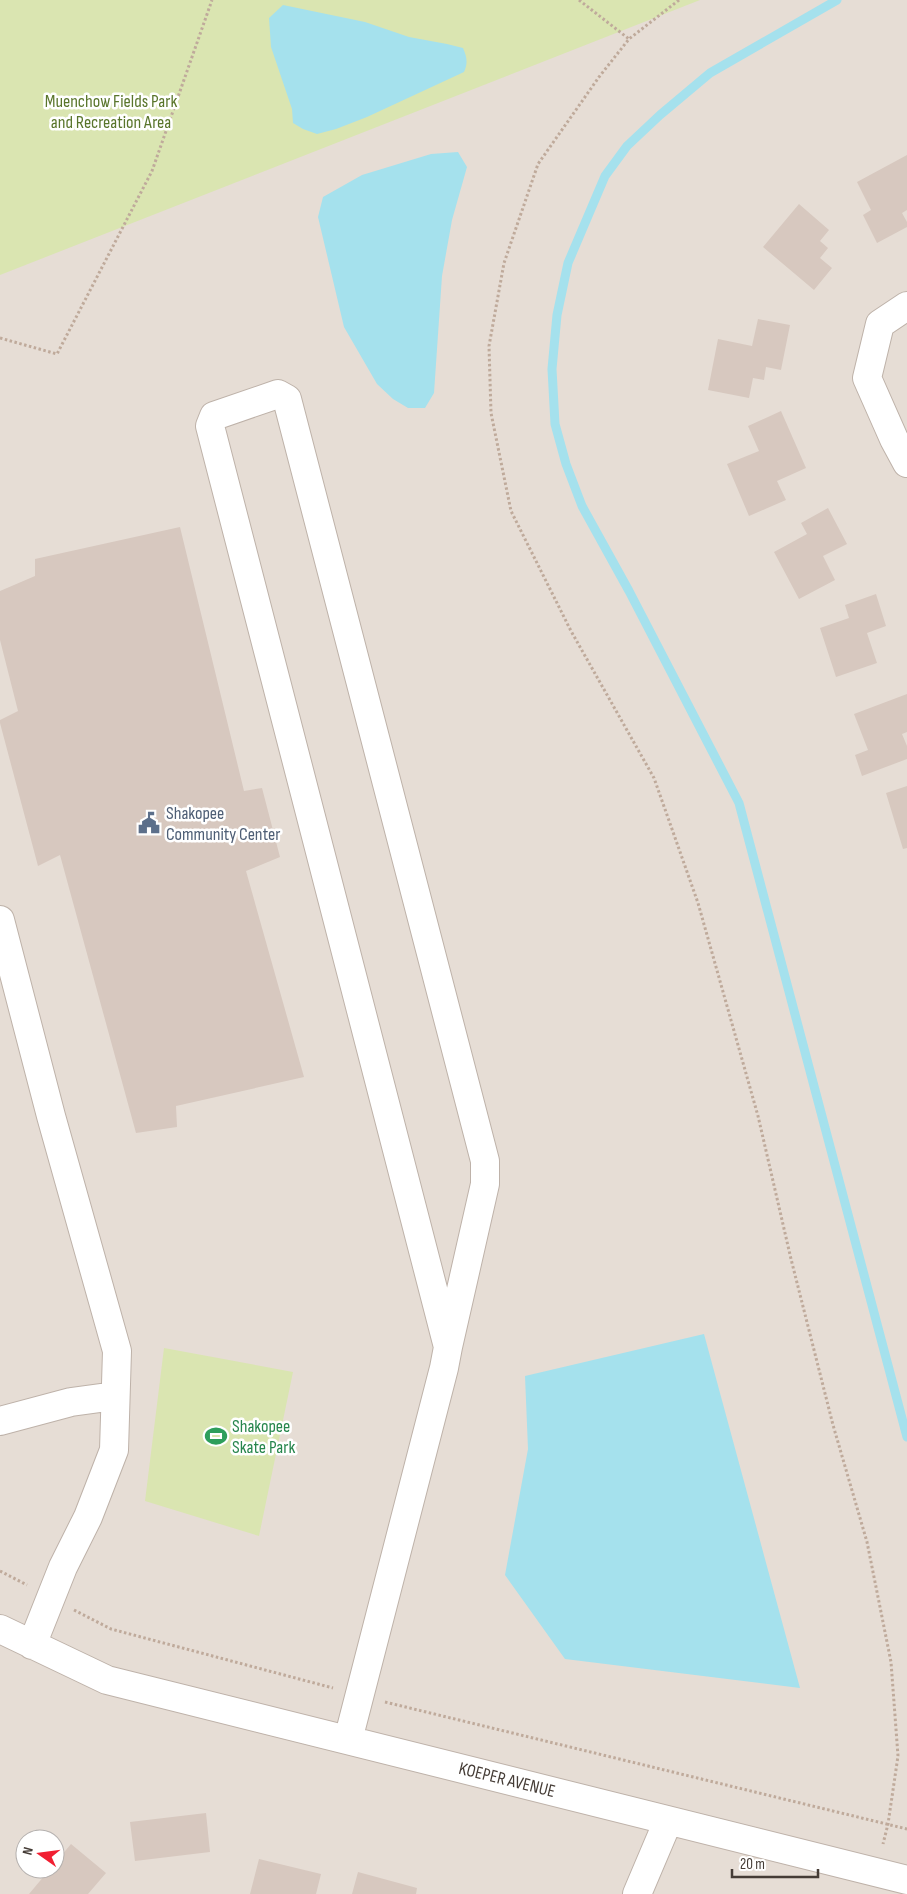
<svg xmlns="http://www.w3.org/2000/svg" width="907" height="1894" viewBox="0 0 907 1894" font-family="'Sofia Sans Condensed',sans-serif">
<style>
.residential{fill:#e6ddd5;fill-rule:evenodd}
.green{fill:#dae5b1}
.water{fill:#a5e1ed}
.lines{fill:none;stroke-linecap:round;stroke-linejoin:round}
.stream{stroke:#a5e1ed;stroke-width:9}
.building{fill:#d7c8bf}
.minor-casing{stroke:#beb2a9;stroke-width:30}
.path{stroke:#bfaa9b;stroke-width:3;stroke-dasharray:2.5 2.5;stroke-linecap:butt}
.minor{stroke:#fff;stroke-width:28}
.labels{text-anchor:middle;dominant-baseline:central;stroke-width:5;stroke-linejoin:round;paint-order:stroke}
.park-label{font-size:18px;fill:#59752b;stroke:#fff}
.service-label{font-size:18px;fill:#4e5e75;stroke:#fff;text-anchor:start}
.leisure-label{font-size:18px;fill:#27864d;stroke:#fff;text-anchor:start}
.street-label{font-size:18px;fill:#453c36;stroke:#fff}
</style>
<rect width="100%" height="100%" fill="#f3ece7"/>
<path class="residential" d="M675,0H907V1894H0V240ZM25,1839H55V1869H25Z"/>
<path class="green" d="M0,0H700L0,275Z
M164,1348L293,1372L259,1536L145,1501Z"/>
<path class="water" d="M283,5L365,22L409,37L447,44L463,48C467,57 468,63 464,72L367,117L336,129L317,134L303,129L293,123L292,109L271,47L269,18Z
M458,152L467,167L452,220L442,276L434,393L425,408H408L393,399L377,384L344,327L318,217L323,197L362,175L431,154Z
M704,1334L800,1688L565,1659L505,1575L528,1449L525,1376Z"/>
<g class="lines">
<path class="stream" d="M837,0L710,73L660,115L627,146L605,176L568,263L557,315L552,369L555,424L566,464L582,506L629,591L739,803L907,1437"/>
</g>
<path class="building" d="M907,155V210L902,213L907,222V227L877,243L863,215L871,210L857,182Z
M799,204L829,230L820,241L828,248L820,258L832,268L814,290L763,247Z
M758,319L790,325L781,370L766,367L764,380L753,378L749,398L708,390L718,339L752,346Z
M781,411L806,468L777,481L786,500L749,516L727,464L759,451L748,426Z
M828,508L847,544L823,556L835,580L799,599L774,552L807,534L801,523Z
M180,527L244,791L262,788L280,857L246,871L304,1077L176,1106L177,1127L136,1133L60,855L38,866L0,723V720L18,711L0,640V591L35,576V559Z
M876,594L886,626L867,633L877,663L836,677L820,628L849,618L845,605Z
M907,694V732L902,734L907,746V759L862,776L855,755L868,750L854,714Z
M907,786V848L903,849L886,793Z
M206,1813L210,1852L135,1861L130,1822Z
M71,1844L106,1873L88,1894H29L50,1869H55V1863Z
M259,1859L321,1874L316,1894H250Z
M358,1872L417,1888L416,1894H352Z"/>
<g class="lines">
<g class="minor-casing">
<path id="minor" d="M907,306L880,324L867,378L894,439L907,463
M0,920L51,1116L117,1351L114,1450L88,1517L63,1567L32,1645
M0,1421L71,1402L115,1396
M0,1629L107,1680L907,1880
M348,1740L444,1368L448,1347L485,1184V1161L287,399L278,394L214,416L210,426L448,1347
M637,1894L668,1821"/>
</g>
<path class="path" d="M579,0L629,39
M679,0L629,39L599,77L538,164L504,263L489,346L491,413L511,511L571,631L654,778L698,903L758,1116L791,1259L833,1425L867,1542L891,1662L898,1756L888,1824L883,1844
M0,338L57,354L152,171L212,0
M0,1571L27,1585
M74,1610L111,1629L333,1688
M385,1702L907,1829"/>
<use href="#minor" class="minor"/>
</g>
<defs>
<g id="civic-bare" transform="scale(1.725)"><path d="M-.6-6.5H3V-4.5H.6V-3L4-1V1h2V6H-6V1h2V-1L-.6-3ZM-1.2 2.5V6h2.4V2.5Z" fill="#5c6f8a" stroke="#fff" stroke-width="2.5" paint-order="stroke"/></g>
<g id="stadium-bare" transform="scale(1.725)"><path d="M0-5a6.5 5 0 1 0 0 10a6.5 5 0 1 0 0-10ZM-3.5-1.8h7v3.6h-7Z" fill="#2e9e5b" stroke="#fff" stroke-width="2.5" paint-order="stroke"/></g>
</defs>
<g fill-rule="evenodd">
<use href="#civic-bare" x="149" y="823"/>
<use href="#stadium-bare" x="216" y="1436"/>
</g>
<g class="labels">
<g class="park-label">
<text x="111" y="101">Muenchow Fields Park<tspan x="111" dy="21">and Recreation Area</tspan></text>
</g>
<g class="service-label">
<text x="166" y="813">Shakopee<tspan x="166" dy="21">Community Center</tspan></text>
</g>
<g class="leisure-label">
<text x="232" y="1426">Shakopee<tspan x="232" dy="21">Skate Park</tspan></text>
</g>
<g class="street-label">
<text transform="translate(507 1780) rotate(14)">KOEPER AVENUE</text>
</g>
</g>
<g transform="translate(40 1854) rotate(284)"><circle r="24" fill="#ffffff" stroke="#b5b1af"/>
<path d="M0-4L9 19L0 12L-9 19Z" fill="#f11f32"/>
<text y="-8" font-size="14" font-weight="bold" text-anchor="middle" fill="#453c36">N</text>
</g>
<path d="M732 1869v8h86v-8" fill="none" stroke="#453c36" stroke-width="2.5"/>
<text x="740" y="1869" font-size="15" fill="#453c36" stroke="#ffffff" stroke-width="4" paint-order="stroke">20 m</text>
</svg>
